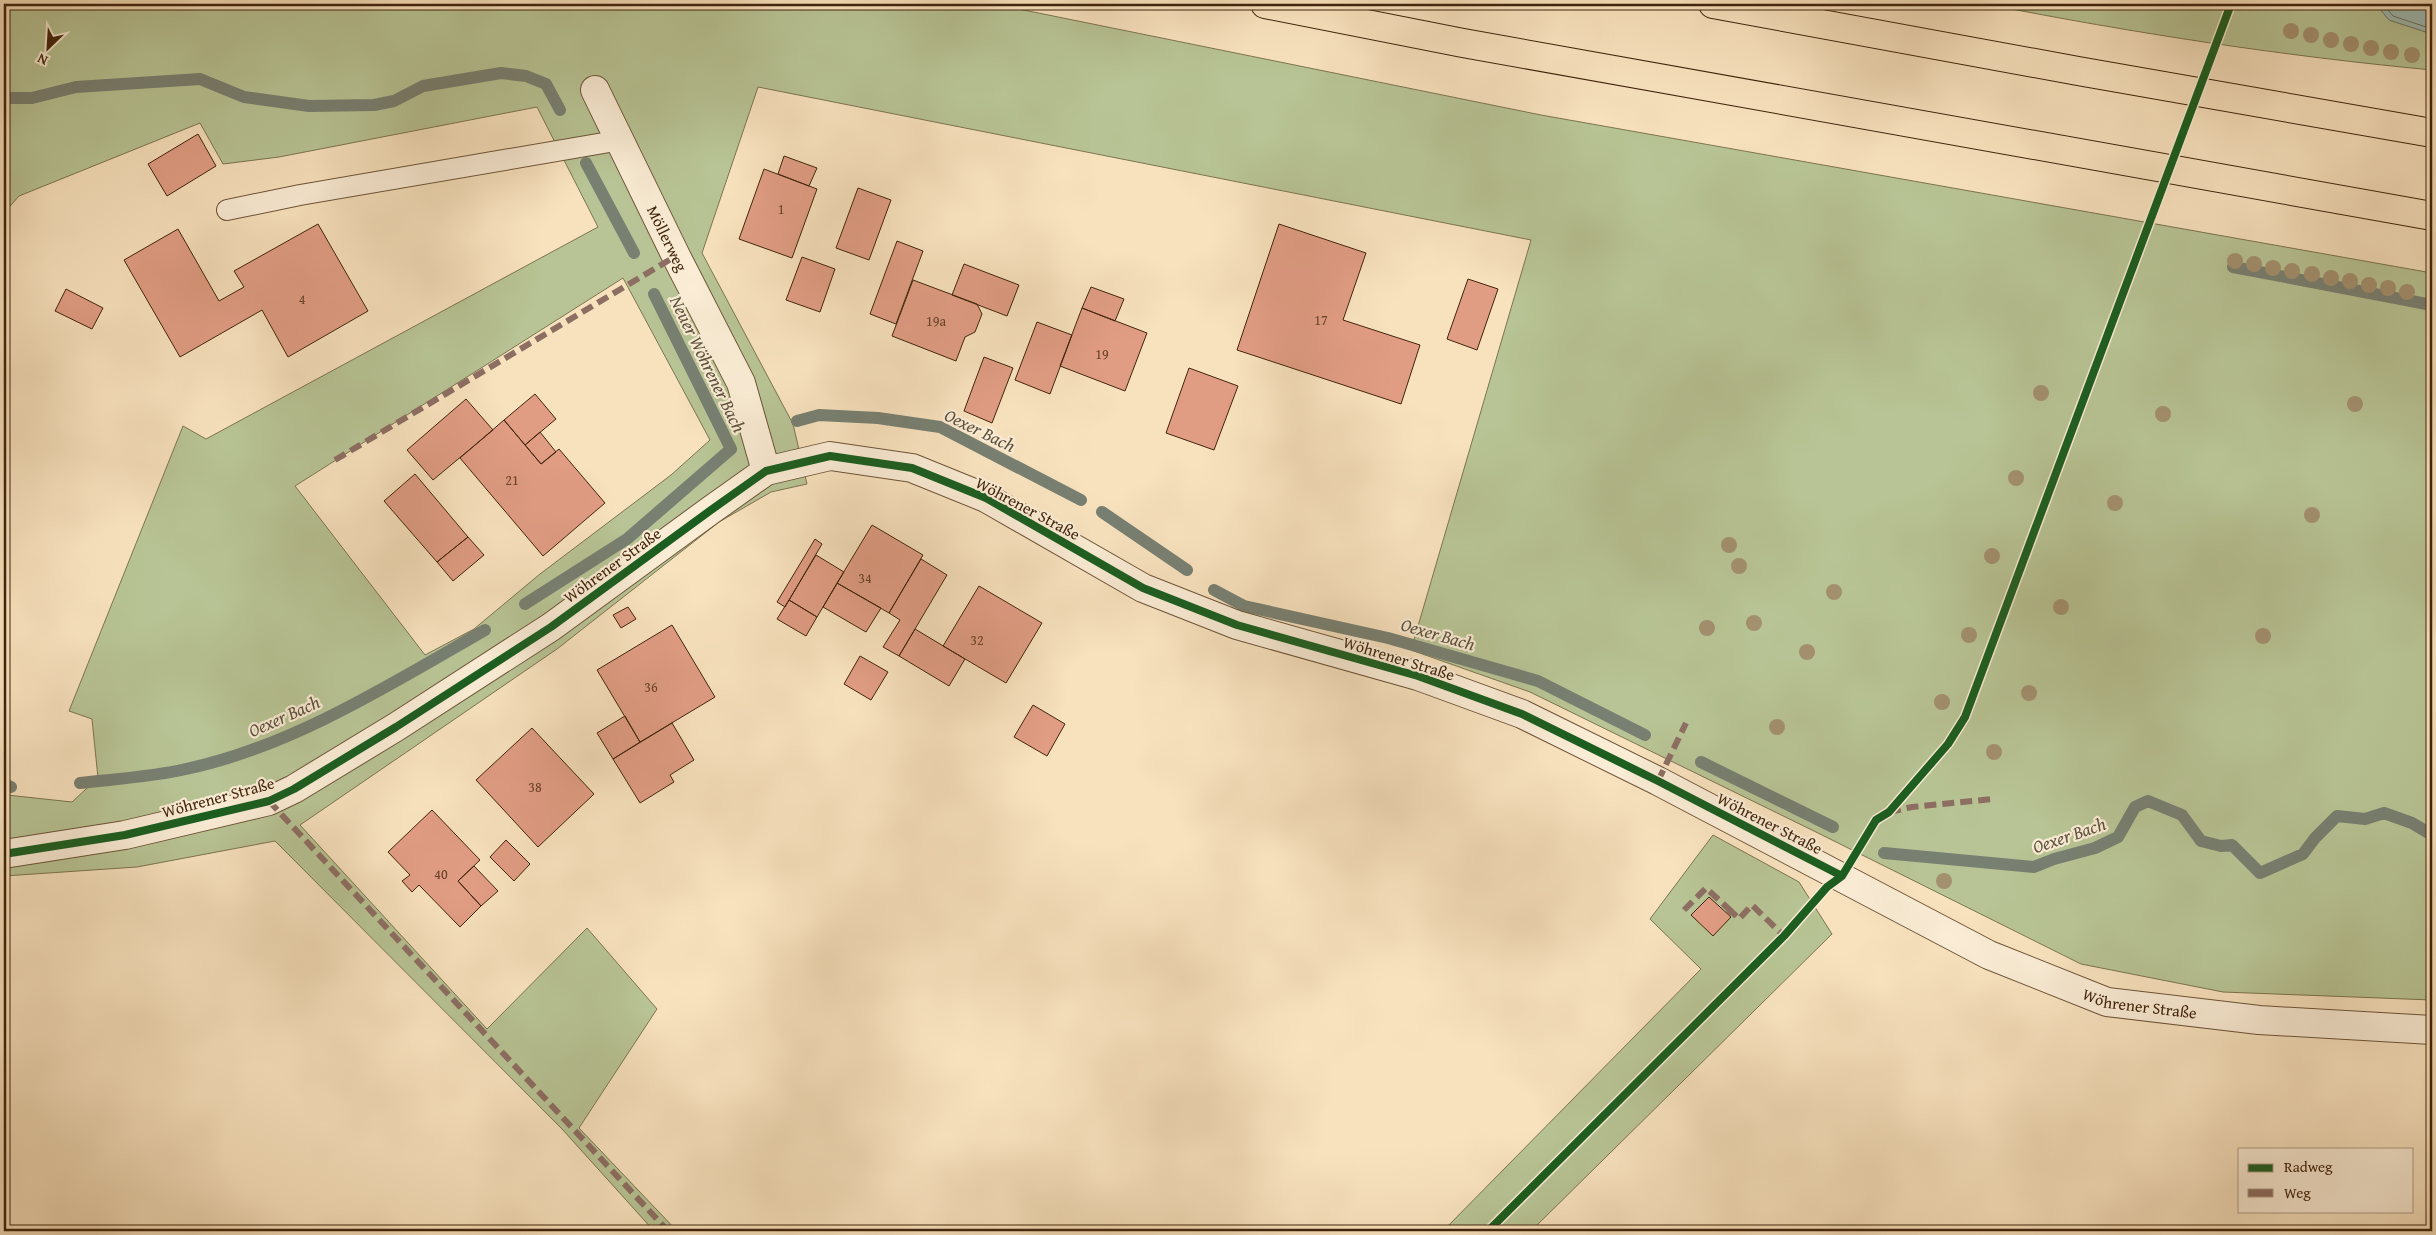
<svg xmlns="http://www.w3.org/2000/svg" width="2436" height="1235" viewBox="0 0 2436 1235" font-family="'Gentium Book Plus',serif">
<style>
.green{fill:#b8c495;stroke:#7c7450;fill-rule:evenodd}
.water{fill:#9ebdb6;stroke:#788072}
.lines{fill:none;stroke-linecap:round;stroke-linejoin:round}
.shore{stroke:#6f7060;stroke-width:1}
.stream{stroke:#788072;stroke-width:12}
.building{fill:#e19d84;stroke:#40240b}
.lane-casing{stroke:#6e5438;stroke-width:22}
.street-casing{stroke:#6e5438;stroke-width:30}
.highway-casing{stroke:#40240b;stroke-width:30}
.lane{stroke:#faecd5;stroke-width:20}
.street{stroke:#faecd5;stroke-width:28}
.highway{stroke:#f8e2be;stroke-width:28}
.quiet{stroke:#8d6e63;stroke-width:6;stroke-dasharray:12 6;stroke-linecap:butt}
.cycleway-casing{stroke:#faecd5;stroke-width:11}
.cycleway{stroke:#1b5e20;stroke-width:8}
.tree{fill:#a3906f}
.labels{text-anchor:middle;dominant-baseline:central;stroke-width:4.5;stroke-linejoin:round;paint-order:stroke}
.number-label{font-size:14px;fill:#684229}
.street-label{font-size:16px;fill:#40240b;stroke:#faecd5}
.water-label{font-size:18px;font-style:italic;fill:#5c523e;stroke:#faecd5}
</style>
<rect width="100%" height="100%" fill="#f8e2be"/>
<filter id="stains"><feTurbulence type="fractalNoise" baseFrequency=".004" numOctaves="4"/><feColorMatrix values="0 0 0 0 .2 0 0 0 0 .09 0 0 0 0 .02 0 0 0 .5 -.17"/></filter>
<radialGradient id="worn" r=".72"><stop offset=".6" stop-color="#630" stop-opacity="0"/><stop offset="1" stop-color="#630" stop-opacity=".3"/></radialGradient>
<path class="green" d="M4,4H994L1541,115L2432,273V1000L2223,992L2081,964L1820,834L1530,692L1411,650L1531,240L758,87L702,253L793,424L807,484L771,492L719,522L557,649L300,825L487,1029L587,928L657,1009L579,1128L677,1231H654L562,1129L275,841L137,867L4,876V787L7,795L72,802L98,778L92,719L69,711L183,426L206,439L598,227L537,107L279,157L223,164L200,123L19,196L4,213ZM623,278L710,440L671,475L540,574L474,629L425,655L295,486Z
M1986,4H2376L2389,20L2432,34V70C2283,56 2133,33 1986,4Z
M1713,835L1799,882L1832,934L1531,1231H1443L1701,969L1650,919Z"/>
<path class="water" d="M2376,4H2432V34L2389,20Z"/>
<g class="lines">
<path class="shore" d="M2383,4L2393,16L2432,29"/>
<path class="stream" d="M4,98H32L76,87L200,79L244,97L309,106L374,105L394,101L423,86L501,73L526,76L546,84L560,110
M586,163L634,253
M2233,267L2432,305
M797,421L819,415L878,418L940,427L1081,500
M1102,512L1187,570
M1214,590L1244,606L1388,638L1538,681L1645,735
M525,604L627,539L731,449L654,294
M1701,762L1833,827
M80,783C115,779 151,777 186,769C291,747 393,683 485,630
M4,784L11,787
M1884,853L2034,867L2054,859L2095,848L2118,837L2135,807L2148,801L2182,815L2201,841L2221,846L2232,845L2260,873L2303,854L2315,838L2337,816L2365,819L2384,813L2412,823L2432,835"/>
</g>
<path class="building" d="M198,134L216,166L167,196L148,164Z
M784,156L817,168L809,186L778,174Z
M764,169L817,189L792,258L739,239Z
M858,188L891,200L869,260L836,248Z
M318,224L368,311L288,357L262,310L180,357L124,260L178,229L219,301L244,287L234,271Z
M1279,224L1366,253L1343,320L1420,345L1401,404L1237,350Z
M897,241L923,251L896,324L870,314Z
M802,257L835,269L820,312L786,300Z
M964,264L1019,285L1007,316L952,295Z
M1468,279L1498,289L1477,350L1447,339Z
M913,280L977,304L982,314L975,332L965,337L956,361L892,336Z
M1091,287L1124,299L1115,321L1082,308Z
M66,289L103,308L92,329L55,311Z
M1082,308L1147,333L1125,391L1060,366Z
M1037,322L1072,335L1050,394L1015,380Z
M984,357L1013,368L992,423L964,411Z
M1189,368L1238,386L1214,450L1166,433Z
M535,394L556,419L525,445L504,420Z
M466,399L493,430L433,480L407,450Z
M504,420L541,464L559,449L605,503L543,556L460,458Z
M540,432L556,452L541,464L525,445Z
M415,474L468,537L437,562L384,501Z
M872,525L923,555L889,613L837,583Z
M468,537L484,555L453,581L437,562Z
M815,539L822,544L785,607L777,602Z
M816,555L844,572L817,617L789,600Z
M921,559L947,575L899,656L883,647L900,620L889,613Z
M837,583L881,608L866,632L823,607Z
M979,586L1042,623L1006,683L943,646Z
M789,600L817,617L806,636L777,619Z
M628,607L636,619L621,628L613,615Z
M672,625L715,697L640,742L597,670Z
M915,629L965,659L949,686L899,656Z
M860,656L888,672L871,700L844,684Z
M1033,705L1065,724L1047,756L1014,737Z
M625,716L640,742L613,759L597,733Z
M672,723L694,760L670,775L674,782L640,803L613,759Z
M532,728L594,794L538,847L476,780Z
M432,810L480,860L458,881L481,906L460,927L419,885L412,892L402,881L410,875L388,852Z
M506,840L530,864L514,881L490,857Z
M474,866L498,891L481,906L458,881Z
M1709,897L1731,917L1713,936L1691,915Z"/>
<g class="lines">
<g class="lane-casing">
<path id="lane" d="M227,210L300,195L621,140"/>
</g>
<g class="street-casing">
<g id="street">
<path id="s1" d="M595,90L676,256L741,383L766,471"/>
<path id="s2" d="M4,854L125,835L269,801L294,789L396,727L551,627L711,510L766,471L830,456L912,468L986,498L1143,588L1237,625L1418,676L1522,714L1658,781L1989,955L2107,1002L2259,1020L2432,1030"/>
</g>
</g>
<g class="highway-casing">
<path id="highway" d="M1265,4L1463,43L2432,216
M1713,4L2078,71L2432,133"/>
</g>
<use href="#lane" class="lane"/>
<use href="#street" class="street"/>
<use href="#highway" class="highway"/>
<path class="quiet" d="M335,460L676,256
M1658,781L1686,723
M269,801L668,1231
M1889,812L1912,807L1993,799
M1684,910L1706,888L1731,911
M1728,914L1731,911L1739,919L1752,905L1784,936"/>
<g class="cycleway-casing">
<path id="cycleway" d="M4,854L125,835L269,801L294,789L396,727L551,627L711,510L766,471L830,456L912,468L986,498L1143,588L1237,625L1418,676L1522,714L1658,781L1842,876
M1488,1231L1784,936L1827,887L1842,876L1876,820L1889,812L1948,744L1965,717L2231,4"/>
</g>
<use href="#cycleway" class="cycleway"/>
</g>
<g class="tree">
<circle cx="2291" cy="31" r="8"/>
<circle cx="2311" cy="35" r="8"/>
<circle cx="2331" cy="40" r="8"/>
<circle cx="2351" cy="44" r="8"/>
<circle cx="2371" cy="48" r="8"/>
<circle cx="2391" cy="52" r="8"/>
<circle cx="2412" cy="55" r="8"/>
<circle cx="2235" cy="261" r="8"/>
<circle cx="2254" cy="264" r="8"/>
<circle cx="2273" cy="268" r="8"/>
<circle cx="2292" cy="271" r="8"/>
<circle cx="2312" cy="274" r="8"/>
<circle cx="2331" cy="278" r="8"/>
<circle cx="2350" cy="281" r="8"/>
<circle cx="2369" cy="285" r="8"/>
<circle cx="2388" cy="288" r="8"/>
<circle cx="2407" cy="292" r="8"/>
<circle cx="2041" cy="393" r="8"/>
<circle cx="2355" cy="404" r="8"/>
<circle cx="2163" cy="414" r="8"/>
<circle cx="2016" cy="478" r="8"/>
<circle cx="2115" cy="503" r="8"/>
<circle cx="2312" cy="515" r="8"/>
<circle cx="1729" cy="545" r="8"/>
<circle cx="1992" cy="556" r="8"/>
<circle cx="1739" cy="566" r="8"/>
<circle cx="1834" cy="592" r="8"/>
<circle cx="2061" cy="607" r="8"/>
<circle cx="1754" cy="623" r="8"/>
<circle cx="1707" cy="628" r="8"/>
<circle cx="1969" cy="635" r="8"/>
<circle cx="2263" cy="636" r="8"/>
<circle cx="1807" cy="652" r="8"/>
<circle cx="2029" cy="693" r="8"/>
<circle cx="1942" cy="702" r="8"/>
<circle cx="1777" cy="727" r="8"/>
<circle cx="1994" cy="752" r="8"/>
<circle cx="1944" cy="881" r="8"/>
</g>
<g class="labels">
<g class="number-label">
<text x="781" y="209">1</text>
<text x="302" y="299">4</text>
<text x="1321" y="320">17</text>
<text x="936" y="321">19a</text>
<text x="1102" y="354">19</text>
<text x="512" y="480">21</text>
<text x="865" y="578">34</text>
<text x="977" y="640">32</text>
<text x="651" y="687">36</text>
<text x="535" y="787">38</text>
<text x="441" y="874">40</text>
</g>
<g class="street-label">
<text stroke="none"><textPath href="#s1" startOffset="165">Möllerweg</textPath></text>
<text transform="translate(1028 508) rotate(28)">Wöhrener Straße</text>
<text transform="translate(612 565) rotate(-36)">Wöhrener Straße</text>
<text transform="translate(1399 658) rotate(17)">Wöhrener Straße</text>
<text transform="translate(218 797) rotate(-15)">Wöhrener Straße</text>
<text transform="translate(1770 823) rotate(27)">Wöhrener Straße</text>
<text stroke="none"><textPath href="#s2" startOffset="2362">Wöhrener Straße</textPath></text>
</g>
<g class="water-label">
<text transform="translate(708 364) rotate(64)">Neuer Wöhrener Bach</text>
<text transform="translate(980 430) rotate(26)">Oexer Bach</text>
<text transform="translate(1438 634) rotate(16)">Oexer Bach</text>
<text transform="translate(284 716) rotate(-24)">Oexer Bach</text>
<text transform="translate(2069 835) rotate(-19)">Oexer Bach</text>
</g>
</g>
<rect width="2436" height="1235" fill="none" stroke="#f8e2be" stroke-width="20"/>
<rect x="5" y="5" width="2426" height="1225" fill="none" stroke="#40240b" stroke-width="2.5"/>
<rect x="10" y="10" width="2416" height="1215" fill="none" stroke="#40240b"/>
<rect x="2238" y="1148" width="175" height="65" fill="#faecd5" stroke="#b09c84"/>
<rect x="2248" y="1164" width="25" height="8" fill="#1b5e20" stroke="#b09c84"/>
<text x="2284" y="1172" font-size="15" fill="#40240b">Radweg</text>
<rect x="2248" y="1189" width="25" height="8" fill="#8d6e63" stroke="#b09c84"/>
<text x="2284" y="1198" font-size="15" fill="#40240b">Weg</text>
<g transform="translate(48 48) rotate(205)" stroke="#faecd5" stroke-width="4" paint-order="stroke">
<path d="M0-4L9 19L0 12L-9 19Z" fill="#40240b"/>
<text y="-8" font-size="14" font-weight="bold" text-anchor="middle" fill="#40240b">N</text>
</g>
<rect width="100%" height="100%" filter="url(#stains)"/>
<rect width="100%" height="100%" fill="url(#worn)"/>
</svg>
